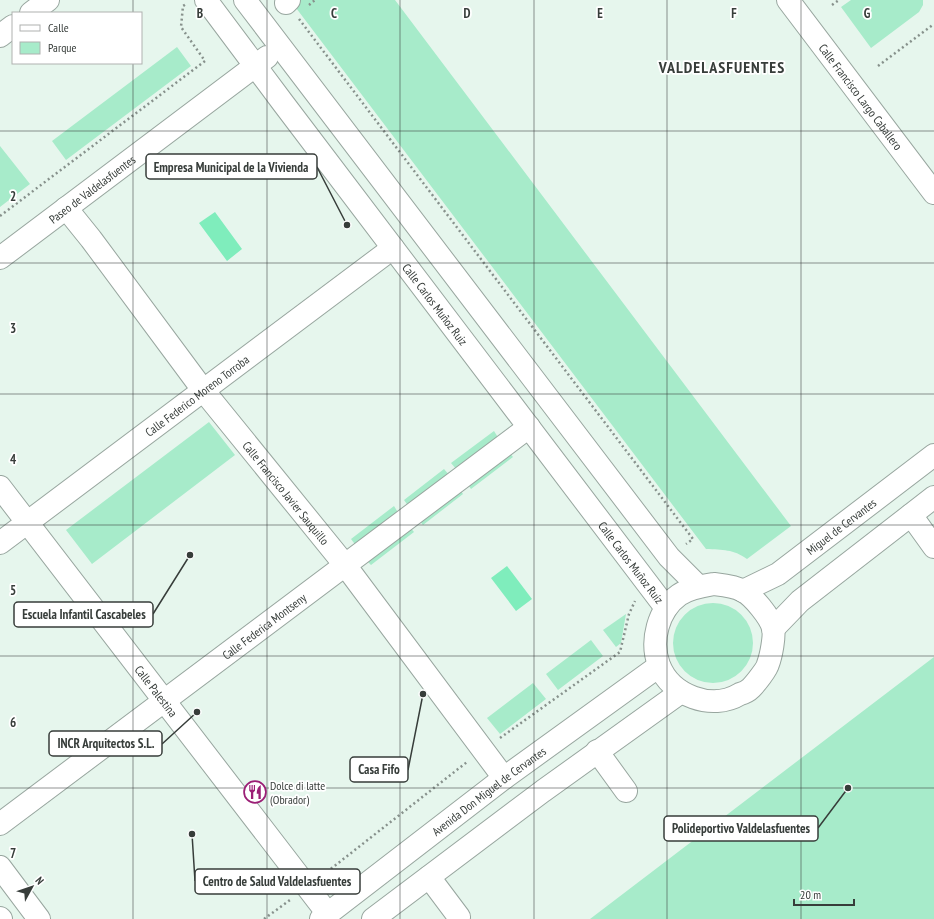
<svg xmlns="http://www.w3.org/2000/svg" width="934" height="919" viewBox="0 0 934 919" font-family="'PT Sans Narrow',sans-serif">
<style>
.green{fill:#a7ebca}
.water{fill:#7fedbc}
.lines{fill:none;stroke-linecap:round;stroke-linejoin:round}
.minor-casing{stroke:#98a69f;stroke-width:24}
.path{stroke:#87918c;stroke-width:2.5;stroke-dasharray:2 3;stroke-linecap:butt}
.minor{stroke:#fff;stroke-width:22}
.grid{fill:none;stroke:#373d3a;stroke-width:1;stroke-opacity:0.55}
.labels{text-anchor:middle;dominant-baseline:central;stroke-width:3.5;stroke-linejoin:round;paint-order:stroke}
.street-label{font-size:12px;fill:#373d3a;stroke:#fff}
.poi-label{font-size:12px;fill:#373d3a;stroke:#fff;text-anchor:start}
.district-label{font-size:16px;font-weight:bold;letter-spacing:1px;fill:#373d3a;stroke:#fff}
.grid-label{font-size:13px;text-anchor:middle;font-weight:bold;fill:#373d3a;stroke:#fff;stroke-width:3.5;stroke-linejoin:round;paint-order:stroke}
.leader{fill:none;stroke:#373d3a;stroke-width:1.5}
.callout-dot{fill:#373d3a;stroke:#fff;stroke-width:1.5}
.callout{fill:#fff;stroke:#373d3a;stroke-width:1.5}
.callout-label{font-size:13px;text-anchor:middle;font-weight:bold;fill:#373d3a}
</style>
<rect width="100%" height="100%" fill="#e6f6ed"/>
<path class="green" d="M290,0H395L791,526L747,559C733,549 723,550 706,549Z
M851,0H923V5L919,12L871,48L841,7Z
M177,47L191,66L66,160L52,141Z
M0,146L30,184L0,207Z
M209,422L235,455L92,564L66,530Z
M494,431L499,439L457,470L451,463Z
M508,451L513,457L471,489L466,482Z
M444,469L450,476L409,507L404,500Z
M459,488L463,494L423,525L418,519Z
M394,506L399,514L357,547L351,539Z
M409,526L414,532L371,565L365,559Z
M673 643a40 40 0 1 1 80 0a40 40 0 1 1-80 0Z
M626,614L621,643L616,647L603,630Z
M591,640L603,656L558,690L546,674Z
M934,657V919H590Z
M533,683L546,699L500,734L487,718Z"/>
<path class="water" d="M215,212L242,249L227,261L199,223Z
M507,566L532,599L516,611L491,578Z"/>
<g class="lines">
<g class="minor-casing">
<g id="minor">
<path id="s1" d="M206,0L283,103L666,608"/>
<path d="M245,0L669,557L698,586"/>
<path id="s2" d="M788,0L934,193"/>
<path d="M286,3L289,0"/>
<path d="M31,13L48,0"/>
<path d="M0,36L13,26"/>
<path id="s3" d="M66,208L91,239L203,390L345,565L504,778"/>
<path id="s4" d="M0,258L267,57"/>
<path id="s5" d="M0,487L328,914"/>
<path d="M911,515L934,547"/>
<path id="s6" d="M0,543L393,248"/>
<path d="M714,584C723,585 735,586 743,591C753,596 770,617 773,628C775,636 771,656 768,664C767,669 755,684 751,688C748,691 744,693 740,694C712,711 671,696 659,665C650,641 658,610 679,595C689,588 702,586 714,584Z"/>
<path id="s7" d="M743,591L778,574L934,455"/>
<path d="M773,629L800,601L934,497"/>
<path d="M597,751L626,791"/>
<path id="s8" d="M0,824L529,427"/>
<path d="M0,867L39,919"/>
<path d="M429,877L459,917"/>
<path d="M0,918L1,919"/>
<path id="s9" d="M321,919L504,778L659,666"/>
<path d="M373,919L543,791L681,692"/>
</g>
</g>
<path class="path" d="M309,5L315,0
M832,5L839,0
M299,19L693,539L686,544
M878,66L934,24
M0,216L205,61L181,27L183,6L186,4
M500,738L620,652L629,614L635,601
M323,875L467,762
M264,919L290,900"/>
<use href="#minor" class="minor"/>
</g>
<path class="grid" d="M133,0V13M267,0V919M400,0V919M534,0V919M667,0V919M801,0V919M133,63V919M0,131H934M0,263H934M0,394H934M0,525H934M0,656H934M0,788H934"/>
<defs>
<g id="restaurant-ring" transform="scale(1.15)"><circle r="9.5" fill="#fff" stroke="#9b1f76" stroke-width="1.5"/><path d="M-5-6h1v4h1v-4h1v4h1v-4h1v5L-1.5 .5V6h-2V.5L-5-1ZM5-6V6H3V1.5H1.5Q1.5-4 5-6Z" fill="#9b1f76"/></g>
</defs>
<g fill-rule="evenodd">
<use href="#restaurant-ring" x="255" y="792"/>
</g>
<g class="labels">
<g class="street-label">
<text stroke="none"><textPath href="#s2" startOffset="121">Calle Francisco Largo Caballero</textPath></text>
<text stroke="none"><textPath href="#s4" startOffset="115">Paseo de Valdelasfuentes</textPath></text>
<text stroke="none"><textPath href="#s1" startOffset="381">Calle Carlos Muñoz Ruiz</textPath></text>
<text stroke="none"><textPath href="#s6" startOffset="246">Calle Federico Moreno Torroba</textPath></text>
<text stroke="none"><textPath href="#s3" startOffset="360">Calle Francisco Javier Sauquillo</textPath></text>
<text stroke="none"><textPath href="#s7" startOffset="118">Miguel de Cervantes</textPath></text>
<text stroke="none"><textPath href="#s1" startOffset="705">Calle Carlos Muñoz Ruiz</textPath></text>
<text stroke="none"><textPath href="#s8" startOffset="330">Calle Federica Montseny</textPath></text>
<text stroke="none"><textPath href="#s5" startOffset="257">Calle Palestina</textPath></text>
<text stroke="none"><textPath href="#s9" startOffset="211">Avenida Don Miguel de Cervantes</textPath></text>
</g>
<g class="poi-label">
<text x="270" y="785">Dolce di latte<tspan x="270" dy="14">(Obrador)</tspan></text>
</g>
<g class="district-label">
<text x="722" y="67">VALDELASFUENTES</text>
</g>
</g>
<g class="grid-label">
<text x="200" y="18">B</text>
<text x="334" y="18">C</text>
<text x="467" y="18">D</text>
<text x="600" y="18">E</text>
<text x="734" y="18">F</text>
<text x="867" y="18">G</text>
<text x="13" y="201">2</text>
<text x="13" y="333">3</text>
<text x="13" y="464">4</text>
<text x="13" y="595">5</text>
<text x="13" y="727">6</text>
<text x="13" y="858">7</text>
</g>
<path class="leader" d="M347 225L317 167M190 555L153 614M197 712L162 744M423 694L408 770M848 788L818 828M192 834L195 881"/>
<g class="callout-dot">
<circle cx="347" cy="225" r="4"/>
<circle cx="190" cy="555" r="4"/>
<circle cx="197" cy="712" r="4"/>
<circle cx="423" cy="694" r="4"/>
<circle cx="848" cy="788" r="4"/>
<circle cx="192" cy="834" r="4"/>
</g>
<g class="callout">
<rect x="146" y="154" width="171" height="25" rx="4"/>
<rect x="14" y="602" width="139" height="25" rx="4"/>
<rect x="49" y="731" width="113" height="25" rx="4"/>
<rect x="350" y="757" width="58" height="25" rx="4"/>
<rect x="664" y="816" width="154" height="25" rx="4"/>
<rect x="195" y="869" width="165" height="25" rx="4"/>
</g>
<g class="callout-label">
<text x="231" y="172">Empresa Municipal de la Vivienda</text>
<text x="84" y="619">Escuela Infantil Cascabeles</text>
<text x="106" y="748">INCR Arquitectos S.L.</text>
<text x="379" y="774">Casa Fifo</text>
<text x="741" y="833">Polideportivo Valdelasfuentes</text>
<text x="277" y="886">Centro de Salud Valdelasfuentes</text>
</g>
<rect x="12" y="12" width="130" height="52" fill="#ffffff" stroke="#afb1b0"/>
<rect x="20" y="25" width="20" height="6" fill="#ffffff" stroke="#afb1b0"/>
<text x="48" y="32" font-size="12" fill="#373d3a">Calle</text>
<rect x="20" y="42" width="20" height="12" fill="#a7ebca" stroke="#afb1b0"/>
<text x="48" y="52" font-size="12" fill="#373d3a">Parque</text>
<g transform="translate(32 887) rotate(50)" stroke="#ffffff" stroke-width="3" paint-order="stroke">
<path d="M0-3L7 15L0 10L-7 15Z" fill="#373d3a"/>
<text y="-6" font-size="11" font-weight="bold" text-anchor="middle" fill="#373d3a">N</text>
</g>
<path d="M794 899v6h60v-6" fill="none" stroke="#373d3a" stroke-width="2"/>
<text x="800" y="899" font-size="12" fill="#373d3a" stroke="#ffffff" stroke-width="3" paint-order="stroke">20 m</text>
</svg>
